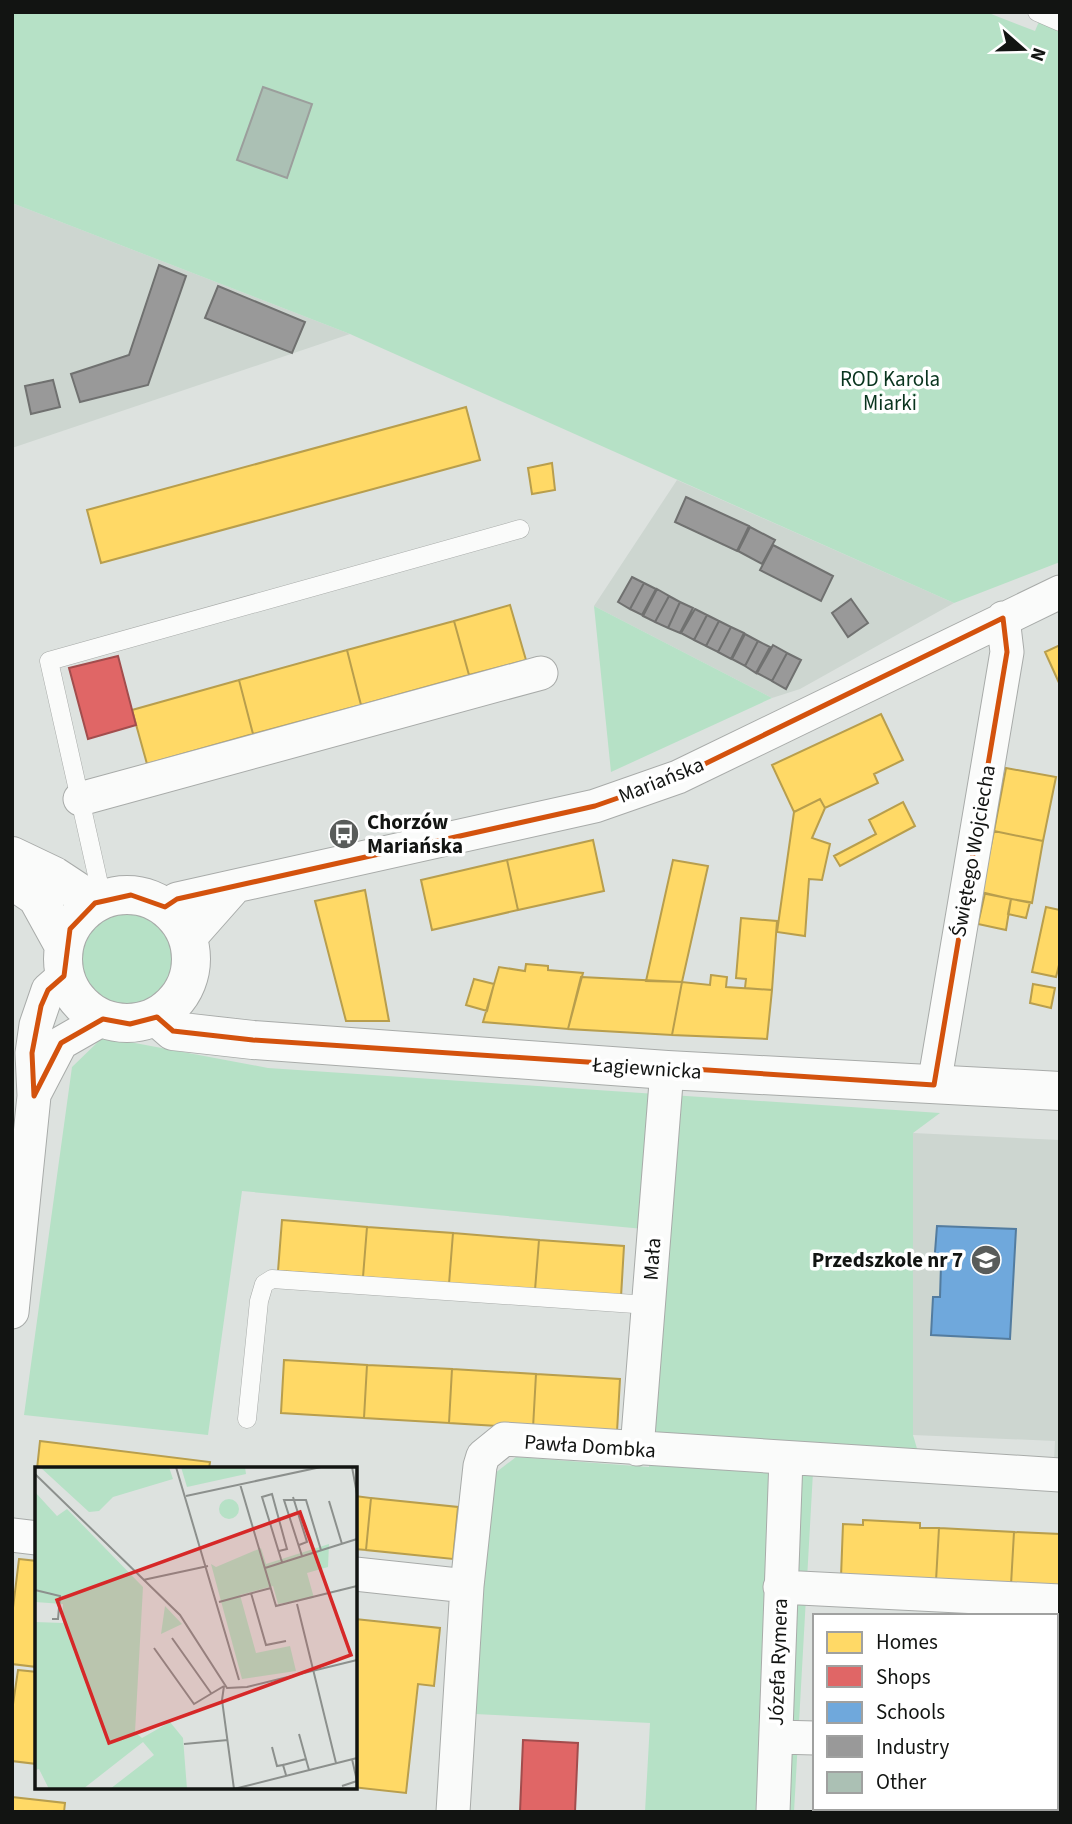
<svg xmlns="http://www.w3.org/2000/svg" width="1072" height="1824" viewBox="0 0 1072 1824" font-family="'Source Sans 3',sans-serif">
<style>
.built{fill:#cdd6d0}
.green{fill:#b6e1c6}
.homes{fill:#ffd966;stroke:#b89e4d;stroke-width:2}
.shops{fill:#e06666;stroke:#a24d4d;stroke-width:2}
.schools{fill:#6fa8dc;stroke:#537c9f;stroke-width:2}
.industry{fill:#999;stroke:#707170;stroke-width:2}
.building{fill:#abc0b4;stroke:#9b9e9c;stroke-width:2}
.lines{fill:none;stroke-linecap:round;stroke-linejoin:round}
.lane-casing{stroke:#a8aba9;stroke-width:19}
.street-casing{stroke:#a8aba9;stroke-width:35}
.secondary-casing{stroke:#a8aba9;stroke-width:40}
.lane{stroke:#fafbfa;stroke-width:18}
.street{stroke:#fafbfa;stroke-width:33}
.secondary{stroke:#fafbfa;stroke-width:38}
.marked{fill:none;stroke:#d3520d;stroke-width:5;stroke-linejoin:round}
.labels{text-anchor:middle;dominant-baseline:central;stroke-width:7;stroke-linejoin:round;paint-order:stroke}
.park-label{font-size:21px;fill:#09341e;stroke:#fff}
.street-label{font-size:21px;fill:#121412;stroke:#fff}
.poi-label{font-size:21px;font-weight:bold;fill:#121412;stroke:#fff;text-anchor:start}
.inset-road{fill:none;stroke:#8c908d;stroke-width:2}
.view{fill:#d62828;fill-opacity:0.15;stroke:#d62828;stroke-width:3.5}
.inset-edge{fill:none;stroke:#121412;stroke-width:3.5}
</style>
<rect width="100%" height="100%" fill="#dde2df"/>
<path class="built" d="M12,203L350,334L12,448Z
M677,480L954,603L800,689L772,698L594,606Z
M913,1133L1060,1140V1461H1054L1055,1441L913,1435Z"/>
<path class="green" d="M12,12H986L1035,31L1043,12H1060V562L954,603L350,334L12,203Z
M594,606L772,698L611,772Z
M80 959a49 49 0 1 1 98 0a49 49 0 1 1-98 0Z
M103,1037L268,1068L940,1113L913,1133V1435L926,1479L813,1472L794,1812H645L650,1723L475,1714L490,1477L516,1457L649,1467L665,1231L242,1191L208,1435L24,1415L72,1067Z"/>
<path class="homes" d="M466,407L480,460L101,563L87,510Z
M552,463L555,490L532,494L528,468Z
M510,605L526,660L469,675L454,621Z
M454,621L469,675L361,705L347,650Z
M1060,645V685L1045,652Z
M347,650L361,705L253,734L239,680Z
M239,680L253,734L147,764L132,710Z
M881,714L903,760L874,774L878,783L825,808L820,799L794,812L772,765Z
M1006,768L1056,777L1043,841L994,831Z
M820,799L825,808L812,838L830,844L822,880L809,879L805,936L777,932L794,812Z
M903,802L915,826L840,866L834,856L876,834L869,820Z
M994,831L1043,841L1032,903L981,893Z
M593,840L604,891L518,910L507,860Z
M507,860L518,910L432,930L421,880Z
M673,860L708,866L682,982L646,981Z
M365,890L389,1021H346L315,901Z
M985,893L1011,899L1006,930L978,924Z
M1011,899L1030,902L1026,918L1008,914Z
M1046,907L1060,910V961L1056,977L1032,972Z
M741,918L777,921L772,990L745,988L746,979L736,978Z
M526,964L548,966V970L583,973L568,1029L483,1022L499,967L525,971Z
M711,975L727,977L726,987L772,990L767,1039L672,1035L682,982L710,985Z
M581,977L682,982L672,1035L568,1029Z
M474,979L494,984L487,1011L466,1005Z
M1033,984L1055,988L1051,1008L1030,1003Z
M282,1220L367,1227L363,1277L278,1271Z
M367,1227L453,1233L449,1284L363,1277Z
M453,1233L539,1240L535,1290L449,1284Z
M539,1240L624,1246L621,1297L535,1290Z
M284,1360L367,1365L364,1418L281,1413Z
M367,1365L452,1369L449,1423L364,1418Z
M452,1369L536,1374L533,1428L449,1423Z
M536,1374L620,1379L617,1432L533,1428Z
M40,1441L210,1462L209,1469H37Z
M355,1496L371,1498L366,1550L355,1549Z
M371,1498L458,1507L453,1559L366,1550Z
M863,1520L920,1523V1528H939L936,1581L841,1577L843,1524L863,1525Z
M939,1528L1014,1532L1011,1585L936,1581Z
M1014,1532L1060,1534V1587L1011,1585Z
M19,1559L37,1561V1667L12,1664V1616Z
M355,1619L440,1628L434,1686L418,1684L406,1793L352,1787H355Z
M18,1670L37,1672V1764L12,1761V1711Z
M1056,1678L1060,1679V1732H1056Z
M12,1797L65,1803L64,1812H12Z"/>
<path class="shops" d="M118,656L136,725L88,739L69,668Z
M523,1740L578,1743L575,1812H520Z"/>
<path class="schools" d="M937,1226L1016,1229L1010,1339L931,1335L933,1297H940L941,1265H934Z"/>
<path class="industry" d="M159,265L186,276L148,385L80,402L71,374L129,355Z
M218,286L305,322L292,353L205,318Z
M53,380L60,407L31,414L25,386Z
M686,497L749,526L737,551L675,522Z
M750,527L775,540L762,564L738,551Z
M773,545L833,576L821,601L760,570Z
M632,577L644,583L630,609L618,602Z
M644,583L656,589L642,615L630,609Z
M657,589L669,596L655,622L643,616Z
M669,596L680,602L668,628L655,622Z
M851,599L868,623L848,637L832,613Z
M680,602L693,608L680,633L668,628Z
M695,609L707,615L694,640L681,633Z
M707,615L719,621L706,646L694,640Z
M719,621L731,627L718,652L706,646Z
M731,627L744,633L731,659L718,652Z
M745,634L758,641L745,666L732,659Z
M758,641L770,647L756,673L745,666Z
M773,645L787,653L772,681L757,673Z
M787,653L801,660L786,689L772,681Z"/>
<path class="building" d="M263,87L312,104L287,178L237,160Z"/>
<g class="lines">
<g class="lane-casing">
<path id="lane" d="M1037,12L1060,22
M95,903L99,884L49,661L520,529
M247,1419L259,1301L264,1284L272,1279L649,1305"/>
</g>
<g class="street-casing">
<path id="street" d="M80,799L541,673
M165,907L177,899L595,806L678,777L1060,592
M188,940L234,888
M934,1085L1007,652L1003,618
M36,1091L61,1043L103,1019
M12,1312L34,1096L32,1053L36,1025L48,990L64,976
M637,1449L667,1070
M12,1535L37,1538
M355,1574L467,1586
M780,1587L1060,1601
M1056,1668H1060
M776,1737L815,1738
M1056,1746H1060
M978,1808L1054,1812
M453,1812L467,1586L480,1466L483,1456L504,1439L1060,1475
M773,1812L786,1459"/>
</g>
<g class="secondary-casing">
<path id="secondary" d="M12,856L54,876L95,903
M12,880L37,897L64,946
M63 959a64 64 0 1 1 128 0a64 64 0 1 1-128 0Z
M157,1017L173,1031L253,1040L667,1070L1060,1091"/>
</g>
<use href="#lane" class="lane"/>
<use href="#street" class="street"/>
<use href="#secondary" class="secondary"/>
</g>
<path class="marked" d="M1003,618L1007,652L934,1085L253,1040L173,1031L157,1017L130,1024L103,1019L61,1043L34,1096L32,1053L41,1006L48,990L64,976L70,929L95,903L131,895L165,907L177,899L595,806L678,777Z"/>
<defs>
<g id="bus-disc" transform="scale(1.575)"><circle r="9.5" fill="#595c5a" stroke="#fff"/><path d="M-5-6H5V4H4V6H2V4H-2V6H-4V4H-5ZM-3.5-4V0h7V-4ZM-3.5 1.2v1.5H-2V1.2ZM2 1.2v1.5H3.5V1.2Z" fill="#fff"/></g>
<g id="school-disc" transform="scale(1.575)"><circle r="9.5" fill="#595c5a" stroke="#fff"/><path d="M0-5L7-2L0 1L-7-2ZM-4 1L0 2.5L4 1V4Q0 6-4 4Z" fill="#fff"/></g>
</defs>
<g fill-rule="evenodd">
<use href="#bus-disc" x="344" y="834"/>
<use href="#school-disc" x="986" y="1260"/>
</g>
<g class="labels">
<g class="park-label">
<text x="890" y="379">ROD Karola<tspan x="890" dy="24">Miarki</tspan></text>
</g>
<g class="street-label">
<text transform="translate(661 780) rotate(-22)">Mariańska</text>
<text transform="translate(973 851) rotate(-80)">Świętego Wojciecha</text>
<text transform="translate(647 1068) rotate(4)">Łagiewnicka</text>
<text transform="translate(652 1259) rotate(-86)">Mała</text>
<text transform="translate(590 1446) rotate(4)">Pawła Dombka</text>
<text transform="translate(778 1662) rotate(-88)">Józefa Rymera</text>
</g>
<g class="poi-label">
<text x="367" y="822">Chorzów<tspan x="367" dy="24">Mariańska</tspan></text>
<text x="963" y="1260" text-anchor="end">Przedszkole nr 7</text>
</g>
</g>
<g transform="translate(35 1467)">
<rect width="322" height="322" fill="#dde2df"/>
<path d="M5,0H134L138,12L78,30L64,44L54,45ZM146,0H210L211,7L152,20ZM0,25L22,49L32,42L108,120L100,265L107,271L135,255L148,271L152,322H75L119,288L108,275L48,322H14L4,302L0,303V155L28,156V137L0,135ZM184 42a10 10 0 1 1 20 0a10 10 0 1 1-20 0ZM294,77L293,100L272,106L279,131L243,137L238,119L205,128L221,186L255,179L261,204L207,212L176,97L181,100L226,81L231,97ZM130,139L147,157L126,167Z" fill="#b6e1c6"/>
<path class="inset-road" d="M141,0L204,213M317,0L322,27M0,7L145,148L192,221L212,220L322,193M205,17L241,139L322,119M151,29L286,0M258,30L272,75L264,78M294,34L307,77M244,84L252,82L237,27L227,30L246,92L247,95M267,89L249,33H271L286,83M230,101L322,72M108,113L173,99M0,123L25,129L23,152H17M216,126L231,178L251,174M184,135L236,121M262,137L301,296M137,171L176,226M119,181L159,237L189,219M189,219L187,233L199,322M264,267L274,303M149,277L193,273M237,280L242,299L248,298L251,308M248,298L271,292M307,319L322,314L317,292M199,322L322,291"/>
<path class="view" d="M265,45L316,188L74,276L22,133Z"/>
<rect width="322" height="322" class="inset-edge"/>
</g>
<rect width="1072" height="1824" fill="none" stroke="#121412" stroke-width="28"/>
<rect x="813" y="1614" width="245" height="196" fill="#ffffff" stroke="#a0a1a0" stroke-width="2"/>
<rect x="827" y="1632" width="35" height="21" fill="#ffd966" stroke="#a0a1a0" stroke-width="2"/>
<text x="876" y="1649" font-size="21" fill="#121412">Homes</text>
<rect x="827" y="1666" width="35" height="21" fill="#e06666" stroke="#a0a1a0" stroke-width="2"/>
<text x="876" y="1684" font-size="21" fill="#121412">Shops</text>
<rect x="827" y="1702" width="35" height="21" fill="#6fa8dc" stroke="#a0a1a0" stroke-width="2"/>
<text x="876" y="1719" font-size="21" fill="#121412">Schools</text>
<rect x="827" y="1736" width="35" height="21" fill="#999999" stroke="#a0a1a0" stroke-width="2"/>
<text x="876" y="1754" font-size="21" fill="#121412">Industry</text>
<rect x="827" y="1772" width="35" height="21" fill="#abc0b4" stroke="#a0a1a0" stroke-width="2"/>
<text x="876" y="1789" font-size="21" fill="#121412">Other</text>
<g transform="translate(1023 49) rotate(110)" stroke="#ffffff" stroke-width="5" paint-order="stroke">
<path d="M0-5L12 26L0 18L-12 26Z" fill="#121412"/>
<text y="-10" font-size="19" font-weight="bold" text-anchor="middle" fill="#121412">N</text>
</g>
</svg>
